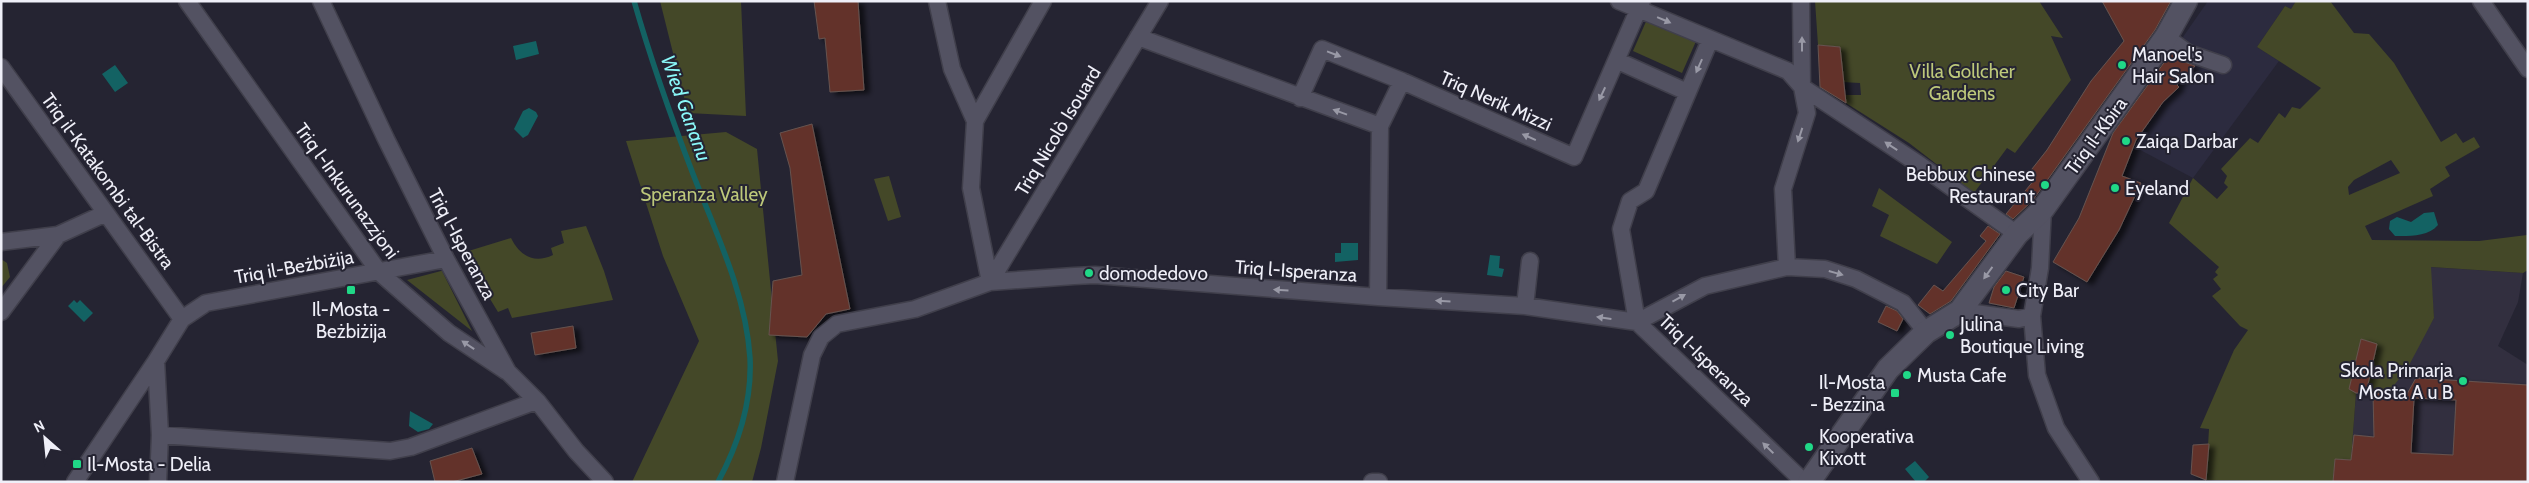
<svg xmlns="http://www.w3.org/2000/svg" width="2529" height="483" viewBox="0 0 2529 483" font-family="Cabin,sans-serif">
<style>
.built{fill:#2c2b3f}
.education{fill:#322f3f}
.green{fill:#444828;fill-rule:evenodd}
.water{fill:#136263}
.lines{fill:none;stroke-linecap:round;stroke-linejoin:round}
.stream{stroke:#136263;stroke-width:5.5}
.building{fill:#63332b;stroke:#66534f;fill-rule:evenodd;filter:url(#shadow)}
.street-casing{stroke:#403f4b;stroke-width:19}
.secondary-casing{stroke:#403f4b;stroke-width:25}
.street{stroke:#535262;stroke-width:16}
.secondary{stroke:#535262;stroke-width:22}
.oneway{fill:#9999a6}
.poi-dot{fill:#20d887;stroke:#252432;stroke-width:2}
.labels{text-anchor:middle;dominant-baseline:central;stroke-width:4;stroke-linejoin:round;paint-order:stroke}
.poi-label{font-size:19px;fill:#efeff8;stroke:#252432;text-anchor:start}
.park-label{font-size:19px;fill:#bdc87a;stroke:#252432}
.street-label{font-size:19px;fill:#efeff8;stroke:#252432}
.water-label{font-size:20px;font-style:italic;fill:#8af8f9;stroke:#252432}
</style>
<defs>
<filter id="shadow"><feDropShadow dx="5.5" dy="3" stdDeviation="2.5" flood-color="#0009"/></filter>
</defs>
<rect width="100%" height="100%" fill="#252432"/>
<path class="built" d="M2208,1H2296L2291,9L2285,6L2257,47L2279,61L2193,178L2114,136Z"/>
<path class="education" d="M2430,267L2523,273L2518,302L2498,346L2528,365V482H2333L2335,459L2351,460L2356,393L2387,394L2434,318Z"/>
<path class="green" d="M660,1H741L746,116L688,113Z
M1815,1H2039L2063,38L2051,36L2071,80L2015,153L2007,148L1974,193L1909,143L1846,103L1845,95H1861L1860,83L1842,82L1840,47L1818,45Z
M2296,1H2330L2354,33L2369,34L2394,63L2441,142L2456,133L2463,143L2474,137L2480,147L2445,167L2450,176L2430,189L2433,196L2365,226L2372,240L2479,241L2527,235L2528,270L2523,273L2431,267L2434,318L2407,369L2387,394L2356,393L2351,460L2335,459L2333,482L2206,480L2209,429L2200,428L2234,350L2248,330L2240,326L2212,296L2221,289L2213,279L2218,275L2215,272L2219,267L2169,223L2193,178L2217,199L2228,187L2224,183L2227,176L2221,169L2250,138L2258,143L2279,113L2285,118L2292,107L2300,109L2321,88L2257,47L2285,6L2291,9ZM2391,160L2400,173L2349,195L2348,187L2354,180Z
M1648,17L1697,39L1682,73L1633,51Z
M726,132L757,149L778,361L761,448L752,482H632L699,341L663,256L626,141Z
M889,176L901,217L888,221L874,179Z
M1879,188L1952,242L1937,264L1880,236L1889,215L1872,206Z
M586,226L604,271L613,300L512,318L508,308L498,312L462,253L511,238C520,256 534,264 553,255L551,248L564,243L561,231Z
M1,259L7,263L10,277L1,288Z
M441,271H442L472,331L407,280Z"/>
<path class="water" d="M536,41L539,54L516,60L513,46Z
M115,65L128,83L115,92L102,74Z
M529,108L536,112L538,116L528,135L523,138L514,129L523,111Z
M2434,212L2438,225C2428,237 2409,236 2395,236L2389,229L2390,221L2397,217L2411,222L2424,213Z
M1341,243H1358V260L1335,262V253H1341Z
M1490,255L1500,256L1499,268L1504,269L1502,277L1487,275Z
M74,300L77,303L80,300L93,313L84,322L68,306Z
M410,411L433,424L429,429L418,432L409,426Z
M1915,461L1929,477L1924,482H1916L1905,469Z"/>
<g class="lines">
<path class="stream" d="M634,1C651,60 671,117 693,174C716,233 746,294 750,358C752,401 738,445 718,482"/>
</g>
<path class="building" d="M814,1H858L864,90L830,92L825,38L819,39Z
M2102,1H2171L2155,30L2033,200L2013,219L2006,214L2035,179L2028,174L2047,150L2091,81L2124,41Z
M1818,45L1840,47L1846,103L1820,87Z
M2171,53L2182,61L2195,66L2177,85L2179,87L2163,102L2136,140L2122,176L2141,183L2119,230L2087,282L2053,262L2079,218L2113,133Z
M812,124L850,309L826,314L807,337L769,335L773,281L802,275L790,168L780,133Z
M1988,226L2000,234L1951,301L1930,314L1918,305L1934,285L1943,291L1986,241L1980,236Z
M2006,271L2024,277L2014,308L1989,303L1994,287Z
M1886,306L1897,311L1903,319L1897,331L1878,322Z
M573,326L576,348L535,355L531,333Z
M2361,339L2377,344L2366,393H2356L2349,389Z
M2416,378L2528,385V482H2333L2335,459L2351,460L2354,435L2374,437L2373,393L2407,394ZM2414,398L2456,400L2453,455L2411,453Z
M2209,444L2206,480L2191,474L2193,445Z
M472,448L482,474L452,482H435L430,461Z"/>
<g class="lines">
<g class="street-casing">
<path id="street" d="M187,1L379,272L449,333L506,371
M321,1L386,139L446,259L508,372L538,402L576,451L605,482
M937,1L952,69L975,121L971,188L990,282
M1619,1L1788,71L1802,87L1920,165L2017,234
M2481,1L2528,69
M1138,37L1380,126
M2166,37L2188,53L2223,65
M1710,40L1646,191L1630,201L1621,229L1637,322L1705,286L1787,267L1825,269L1856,279L1903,303L1926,332
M1618,61L1687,92
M1,67L182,319
M1300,98L1322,49L1402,81L1574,157L1642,1
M975,121L1043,1
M2043,209L2040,268L2032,316L2037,375L2056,428L2091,482
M1,242L58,235L106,213
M1787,267L1783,189L1807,113L1802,87L1801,1
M990,282L1160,1
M1378,297L1380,126L1402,81
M1525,306L1530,261
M1960,311L2019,319L2032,316
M1,312L58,235
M156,361L160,435L158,482
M160,435L390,451L411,447L536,401
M75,482L156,361L182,319L206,303L446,259
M785,482L812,355L821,337L837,324L915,309L990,282L1074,276L1095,275L1378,297L1525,306L1637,322L1804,482
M1372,482H1379"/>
</g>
<g class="secondary-casing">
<path id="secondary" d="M1809,482L1888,369L1926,332L1960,311L2017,234L2043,209L2166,37L2186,1"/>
</g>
<use href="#street" class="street"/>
<use href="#secondary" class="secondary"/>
</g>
<defs><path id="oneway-solid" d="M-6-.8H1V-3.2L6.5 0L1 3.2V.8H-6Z" transform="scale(1.25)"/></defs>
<g class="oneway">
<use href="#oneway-solid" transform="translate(1664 20) rotate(23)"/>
<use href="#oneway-solid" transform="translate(1802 44) rotate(-90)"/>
<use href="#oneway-solid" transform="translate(1334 54) rotate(21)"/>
<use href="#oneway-solid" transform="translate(1699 66) rotate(114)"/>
<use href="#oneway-solid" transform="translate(1602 94) rotate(115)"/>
<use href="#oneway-solid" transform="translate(1340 112) rotate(-160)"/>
<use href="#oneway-solid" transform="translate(1800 135) rotate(108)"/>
<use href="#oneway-solid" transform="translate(1529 137) rotate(-156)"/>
<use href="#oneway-solid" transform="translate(1891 146) rotate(-147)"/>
<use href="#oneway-solid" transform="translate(1836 273) rotate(16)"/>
<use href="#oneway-solid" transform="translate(1988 273) rotate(126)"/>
<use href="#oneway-solid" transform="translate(1281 290) rotate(-176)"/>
<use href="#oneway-solid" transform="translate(1679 298) rotate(-29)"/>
<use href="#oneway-solid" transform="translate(1443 301) rotate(-177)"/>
<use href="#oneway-solid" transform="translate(1604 318) rotate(-172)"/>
<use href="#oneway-solid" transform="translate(468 345) rotate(-146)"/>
<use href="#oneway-solid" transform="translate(1768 448) rotate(-136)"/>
</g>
<g class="poi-dot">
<circle cx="2122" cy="65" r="5"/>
<circle cx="2126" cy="141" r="5"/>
<circle cx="2045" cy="185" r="5"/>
<circle cx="2115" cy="188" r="5"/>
<circle cx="1089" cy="273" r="5"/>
<rect x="346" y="285" width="10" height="10" rx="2.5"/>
<circle cx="2006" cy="290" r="5"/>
<circle cx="1950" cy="335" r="5"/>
<circle cx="1907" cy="375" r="5"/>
<circle cx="2463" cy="381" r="5"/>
<rect x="1890" y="388" width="10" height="10" rx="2.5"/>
<circle cx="1809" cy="447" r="5"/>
<rect x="72" y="459" width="10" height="10" rx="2.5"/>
</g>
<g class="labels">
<g class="poi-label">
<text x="2132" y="54">Manoel's<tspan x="2132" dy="22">Hair Salon</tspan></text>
<text x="2136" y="141">Zaiqa Darbar</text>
<text x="2035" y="174" text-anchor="end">Bebbux Chinese<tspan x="2035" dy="22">Restaurant</tspan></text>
<text x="2125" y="188">Eyeland</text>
<text x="1099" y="273">domodedovo</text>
<text x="2016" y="290">City Bar</text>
<text x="351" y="309" text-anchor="middle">Il-Mosta -<tspan x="351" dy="22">Beżbiżija</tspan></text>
<text x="1960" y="324">Julina<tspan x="1960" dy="22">Boutique Living</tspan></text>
<text x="2453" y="370" text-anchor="end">Skola Primarja<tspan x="2453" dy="22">Mosta A u B</tspan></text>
<text x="1917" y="375">Musta Cafe</text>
<text x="1885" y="382" text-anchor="end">Il-Mosta<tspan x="1885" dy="22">- Bezzina</tspan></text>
<text x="1819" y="436">Kooperativa<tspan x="1819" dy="22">Kixott</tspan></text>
<text x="87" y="464">Il-Mosta - Delia</text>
</g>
<g class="park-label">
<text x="1962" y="71">Villa Gollcher<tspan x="1962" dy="22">Gardens</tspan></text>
<text x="704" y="194">Speranza Valley</text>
</g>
<g class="street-label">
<text transform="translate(1496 101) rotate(24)">Triq Nerik Mizzi</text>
<text transform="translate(1058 131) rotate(-59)">Triq Nicolò Isouard</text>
<text transform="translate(2096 136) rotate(-54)">Triq il-Kbira</text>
<text transform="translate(108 181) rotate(54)">Triq il-Katakombi tal-Bistra</text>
<text transform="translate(347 191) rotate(54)">Triq l-Inkurunazzjoni</text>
<text transform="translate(462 244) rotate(62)">Triq l-Isperanza</text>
<text transform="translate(294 267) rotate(-10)">Triq il-Beżbiżija</text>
<text transform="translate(1296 271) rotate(4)">Triq l-Isperanza</text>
<text transform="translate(1706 360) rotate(44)">Triq l-Isperanza</text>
</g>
<g class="water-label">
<text transform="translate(686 108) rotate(70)">Wied Gananu</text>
</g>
</g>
<rect width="2529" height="483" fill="none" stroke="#efeff8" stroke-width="5"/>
<g transform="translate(45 438) rotate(333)" stroke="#252432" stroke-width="4" paint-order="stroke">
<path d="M0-4L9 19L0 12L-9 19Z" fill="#efeff8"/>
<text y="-8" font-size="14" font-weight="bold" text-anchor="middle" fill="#efeff8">N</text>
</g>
</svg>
